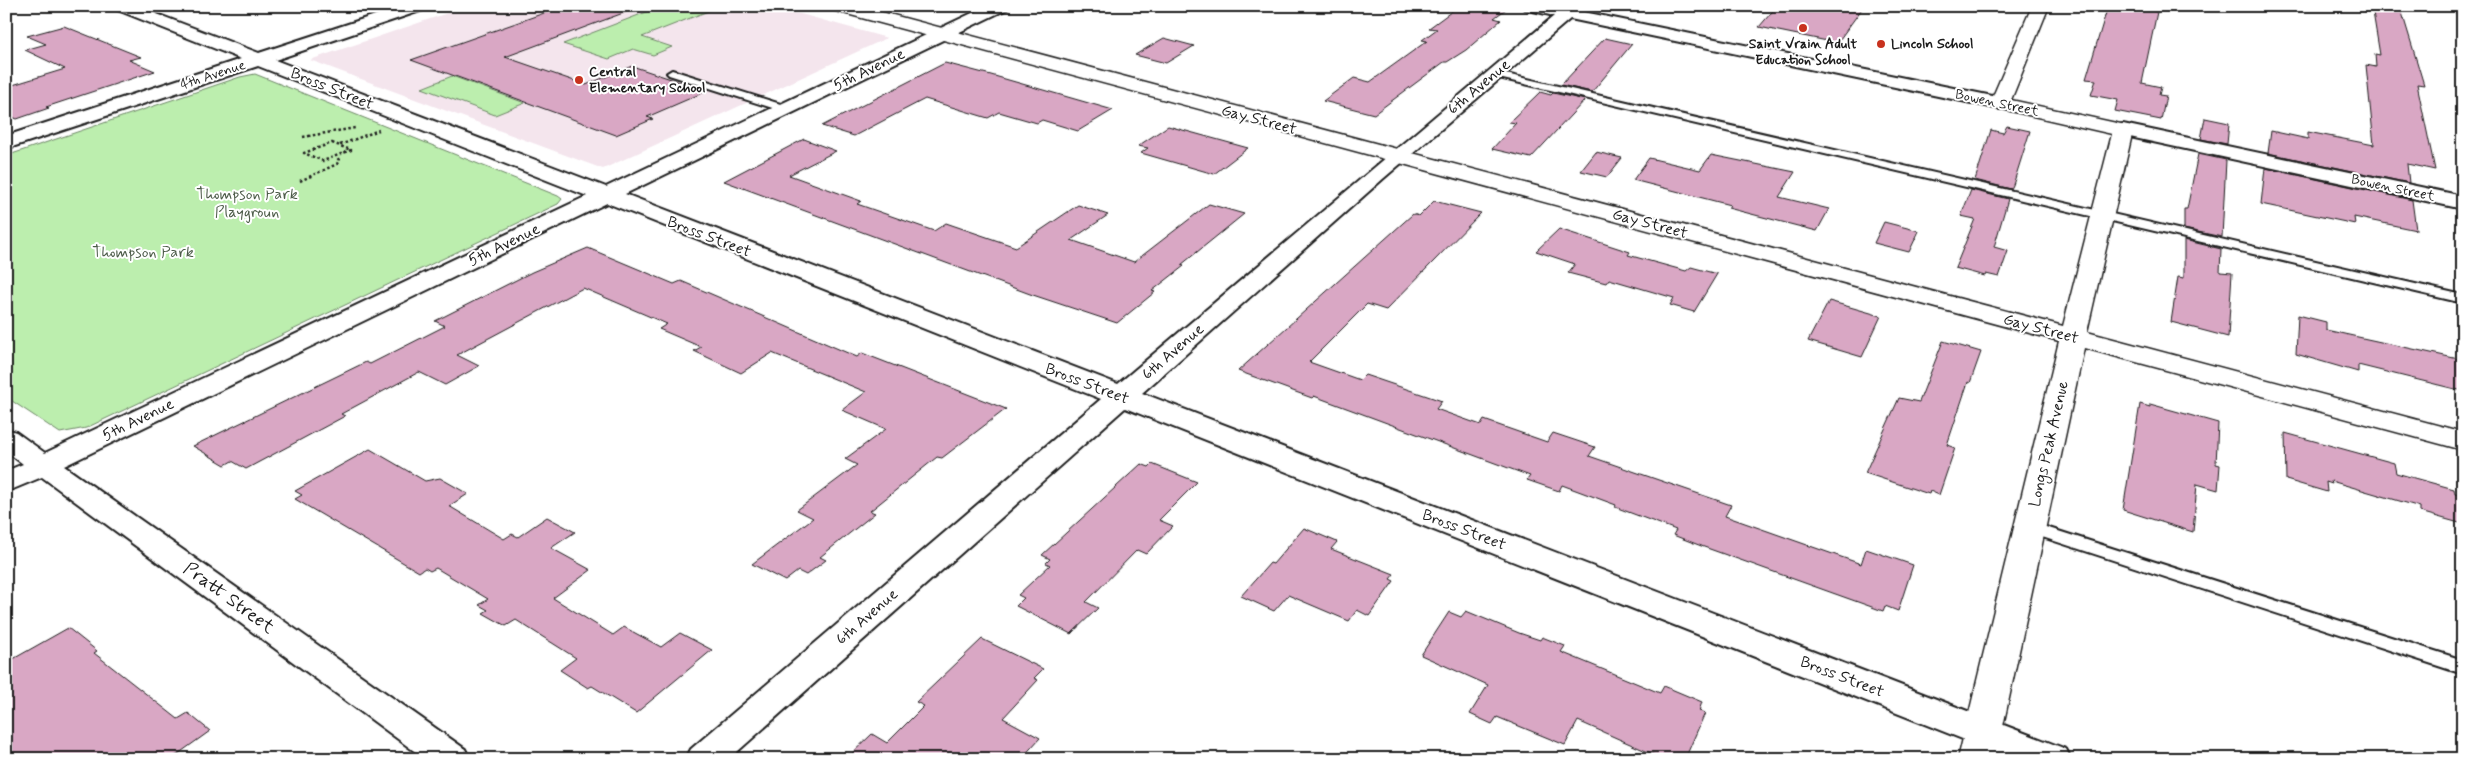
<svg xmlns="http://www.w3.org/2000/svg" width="2469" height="765" viewBox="0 0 2469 765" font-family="Mynerve,sans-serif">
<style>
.built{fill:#f4e5ed}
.green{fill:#bceeae;stroke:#6c8565}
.building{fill:#d9a7c4;stroke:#1c1c1c}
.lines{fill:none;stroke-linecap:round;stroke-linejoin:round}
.lane-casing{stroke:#1c1c1c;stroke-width:4}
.street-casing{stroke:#1c1c1c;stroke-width:4}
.secondary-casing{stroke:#1c1c1c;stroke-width:3}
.path{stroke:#1c1c1c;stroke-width:2.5;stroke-dasharray:2.5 2.5;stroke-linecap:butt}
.lane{fill:#fff;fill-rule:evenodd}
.street{fill:#fff;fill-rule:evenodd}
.secondary{fill:#fff;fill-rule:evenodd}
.poi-dot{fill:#c8321e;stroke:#fff;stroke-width:2}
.labels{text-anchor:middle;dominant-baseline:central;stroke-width:4;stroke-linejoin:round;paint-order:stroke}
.far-poi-label{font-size:14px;font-weight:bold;fill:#1c1c1c;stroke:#fff;text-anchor:start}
.far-street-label{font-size:14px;fill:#1c1c1c;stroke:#fff}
.street-label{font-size:16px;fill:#1c1c1c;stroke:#fff}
.park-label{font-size:16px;fill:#4c5b48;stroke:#fff}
.near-street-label{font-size:19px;fill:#1c1c1c;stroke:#fff}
</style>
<rect width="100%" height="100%" fill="#fff"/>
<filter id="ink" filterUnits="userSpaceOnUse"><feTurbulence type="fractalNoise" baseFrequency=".02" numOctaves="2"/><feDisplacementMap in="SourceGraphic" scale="10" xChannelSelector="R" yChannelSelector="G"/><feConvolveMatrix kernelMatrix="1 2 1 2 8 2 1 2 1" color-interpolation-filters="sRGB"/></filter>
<g filter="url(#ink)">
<path class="built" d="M468,6H772L887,38L603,169L310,60Z"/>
<path class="green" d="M653,6H721L642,37L672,47L653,55L633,49L609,59L563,44L657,8Z
M255,74L558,196L562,199L558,204L86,428L60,433L6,397V156L240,77Z
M452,76L525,103L495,115L422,88Z"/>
<path class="building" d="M564,6H634V9L505,57L586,85L632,66L707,91L647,117L653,119L616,135L411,60Z
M1459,6H1510L1494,18L1501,20L1466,50L1447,62H1444L1374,114L1323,101L1354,78L1370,82L1427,41L1422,40L1437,29L1429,28Z
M1777,6H1864L1837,43L1759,27Z
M2108,6H2124L2157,12L2142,83L2161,87L2159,95L2166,96L2161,120L2115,111L2118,100L2091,95L2096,80L2086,79Z
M2372,6H2400L2424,85L2417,84L2435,170L2407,164L2409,183L2268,153L2271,131L2308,139V132L2374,145L2366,65L2376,67L2375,54L2380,55Z
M64,26L141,57L129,60L155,71L46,107L49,108L17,119L6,114V87L65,69L25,50L46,44L27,36Z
M1164,38L1194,46L1166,63L1135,55Z
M1605,38L1632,44L1592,92L1561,85Z
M945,63L991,75L1113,110L1078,131L1042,120L1037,123L999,112L988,118L925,99L854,136L822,126Z
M1540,92L1551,95L1553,93L1585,100L1531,158L1492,149L1516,123L1509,122Z
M2205,118L2229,123L2227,144L2201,139Z
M1168,126L1248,148L1214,174L1141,153L1148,148L1138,146Z
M2007,126L2030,131L2013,185L2011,189L1975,180L1991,130L2003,133Z
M804,139L836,151L789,175L861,201L857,204L934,231L946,223L1016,247L1078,205L1108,215L1071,240L1134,262L1209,204L1244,214L1181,265L1184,266L1152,291L1155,292L1117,323L1030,294L724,181Z
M1596,152L1622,158L1607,177L1581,171Z
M2198,154L2226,160L2222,237L2184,229V209H2187Z
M1711,155L1795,172L1779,197L1829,209L1817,231L1728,208L1730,205L1633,180L1649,158L1700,170Z
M2265,168L2412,200L2416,230L2354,217L2355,224L2261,204Z
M1971,190L2008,199L1994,247L2008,251L1999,277L1986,274L1985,276L1955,268L1975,219L1961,216Z
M1434,201L1481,213L1386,310L1367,304L1309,362L1360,380L1365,375L1442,401L1436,409L1481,425L1484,420L1547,442L1553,433L1595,447L1589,456L1731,505L1725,516L1861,564L1866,549L1913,565L1898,611L1885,606L1883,611L1704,547L1673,535L1676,530L1615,507L1616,505L1562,485L1559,491L1527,480L1530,476L1314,396L1312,398L1238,371L1413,214L1419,216Z
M1884,222L1919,231L1909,252L1874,243Z
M1559,229L1630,252L1628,255L1686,271L1691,267L1717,274L1694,312L1670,305L1674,298L1609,279L1606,283L1568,273L1575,264L1536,251Z
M2184,240L2221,249L2220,272L2232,273L2228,337L2171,322L2178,277L2184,278Z
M588,248L674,284L681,281L857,357L862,353L1006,409L942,458L937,457L870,511L875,513L820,557L826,560L806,575L798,571L785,581L752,564L813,518L797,510L857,465L845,459L886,429L842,410L866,392L772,353L741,373L694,351L701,347L659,329L667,324L583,288L457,355L479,366L445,385L419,372L341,414L345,416L246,469L232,461L225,465L193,446L366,362L370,364L445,326L435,321L532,272Z
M1829,301L1881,316L1862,357L1808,341Z
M2298,315L2326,322V330L2463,360V391L2358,365V372L2296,354Z
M1943,341L1981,352L1970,383L1968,382L1947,445L1955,448L1939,495L1930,491L1929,494L1865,473L1899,398L1919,402Z
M2140,404L2150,407V404L2218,423L2216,464L2220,465L2218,490L2197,484L2193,532L2123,510Z
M2285,433L2394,463L2396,473L2454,489L2455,494L2463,496V524L2420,512V507L2331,481L2332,484L2326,482L2327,492L2286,480Z
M370,449L425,481L440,478L468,494L449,506L504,539L512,534L518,537L547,517L575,532L551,548L591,570L553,598L613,635L624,627L661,647L680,633L712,650L636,713L592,686L588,688L560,670L576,658L516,620L506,626L483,613L488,610L479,605L488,599L436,568L430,571L425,568L419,572L295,499L302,495L295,491Z
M1141,464L1149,467L1152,464L1197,482L1159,520L1173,526L1146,554L1137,550L1086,602L1098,608L1071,634L1016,606L1024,598L1018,595L1050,565L1046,563L1050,559L1042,555Z
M1304,528L1337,542L1331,549L1394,574L1390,579L1394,581L1369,616L1357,610L1349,621L1288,595L1274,611L1241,596L1270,563L1273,564Z
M1466,611L1519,633L1540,640L1542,637L1565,646L1561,652L1660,693L1664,686L1702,702L1699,711L1705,713L1685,759H1664L1578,721L1565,745L1497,717L1492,724L1470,714L1488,685L1421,655L1449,612L1461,617Z
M68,628L97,651L94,653L178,719L188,713L210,731L171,759H6V663Z
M982,639L1043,669L1034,678L1038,680L1003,718L1040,738L1021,759H846L872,734L887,743L924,706L916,702Z"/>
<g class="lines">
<g class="lane-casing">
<path id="lane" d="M672,70L790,107L791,109L782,111L669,75L667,73Z
M1493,71L2463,295V303L1490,76L1488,74Z
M2030,522L2463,660V674L2024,531L2022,527L2024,523Z"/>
</g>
<g class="street-casing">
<path id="street" d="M113,6H136L259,53L403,6H428L426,9L275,60L606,187L987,6H1009L1007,9L625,194L1118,384L1554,16L1525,9L1523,6H1583L1579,11L2007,99L2009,103L2007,107L2000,109L1570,19L1384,178L1142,393L2066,749L2071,759H2013L1125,408L729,759H686L691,749L1101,399L607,203L64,466L465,749L470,759H425L42,477L6,492V471L23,464L6,451V429L16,432L45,453L587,196L258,66L6,149V136L241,59L115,9Z
M2454,6H2463V14L2457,12Z
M2123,124L2463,196V209L2116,134L2113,130L2116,126Z"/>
</g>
<g class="secondary-casing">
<path id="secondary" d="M830,6H859L2063,326L2112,134L1993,107L1990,103L2032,6H2049L2011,100L2130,126L2133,130L2087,332L2463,432V450L2084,348L1996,759H1958L2059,341L832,10Z"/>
</g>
<path class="path" d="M303,137L355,128
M332,143L351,150L323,161L304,153Z
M340,145L379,130
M300,181L337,164L339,160L336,156"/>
<use href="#lane" class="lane"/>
<use href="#street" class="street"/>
<use href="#secondary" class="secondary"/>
</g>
</g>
<g class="poi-dot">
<circle cx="1803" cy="28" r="5"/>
<circle cx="1881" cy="44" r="5"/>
<circle cx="579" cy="80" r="5"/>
</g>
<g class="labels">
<g class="far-poi-label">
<text x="1803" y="44" text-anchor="middle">Saint Vrain Adult<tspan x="1803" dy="16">Education School</tspan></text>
<text x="1891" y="44">Lincoln School</text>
<text x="589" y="72">Central<tspan x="589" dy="16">Elementary School</tspan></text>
</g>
<g class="far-street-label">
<text transform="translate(213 75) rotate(-18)">4th Avenue</text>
<text transform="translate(1997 103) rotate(12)">Bowen Street</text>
<text transform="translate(2393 188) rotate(12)">Bowen Street</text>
</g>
<g class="street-label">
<text transform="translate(869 70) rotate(-26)">5th Avenue</text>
<text transform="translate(1479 87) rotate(-40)">6th Avenue</text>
<text transform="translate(332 89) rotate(22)">Bross Street</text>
<text transform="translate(1259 120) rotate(15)">Gay Street</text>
<text transform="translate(1650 224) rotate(15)">Gay Street</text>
<text transform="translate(709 237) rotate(21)">Bross Street</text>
<text transform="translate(504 245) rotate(-26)">5th Avenue</text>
<text transform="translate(2041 329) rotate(15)">Gay Street</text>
<text transform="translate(1173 352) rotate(-41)">6th Avenue</text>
<text transform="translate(1087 384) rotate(21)">Bross Street</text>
<text transform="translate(138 420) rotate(-26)">5th Avenue</text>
<text transform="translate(2049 444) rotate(-77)">Longs Peak Avenue</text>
<text transform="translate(1464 530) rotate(21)">Bross Street</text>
<text transform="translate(867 617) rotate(-41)">6th Avenue</text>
<text transform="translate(1842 677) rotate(21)">Bross Street</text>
</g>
<g class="park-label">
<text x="247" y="194">Thompson Park<tspan x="247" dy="18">Playgroun</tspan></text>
<text x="143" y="252">Thompson Park</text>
</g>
<g class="near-street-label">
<text transform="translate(229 598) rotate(36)">Pratt Street</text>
</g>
</g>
<rect width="2469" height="765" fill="none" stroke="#fff" stroke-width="25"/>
<rect x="12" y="12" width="2444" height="740" fill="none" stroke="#1c1c1c" stroke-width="2" filter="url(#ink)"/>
</svg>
